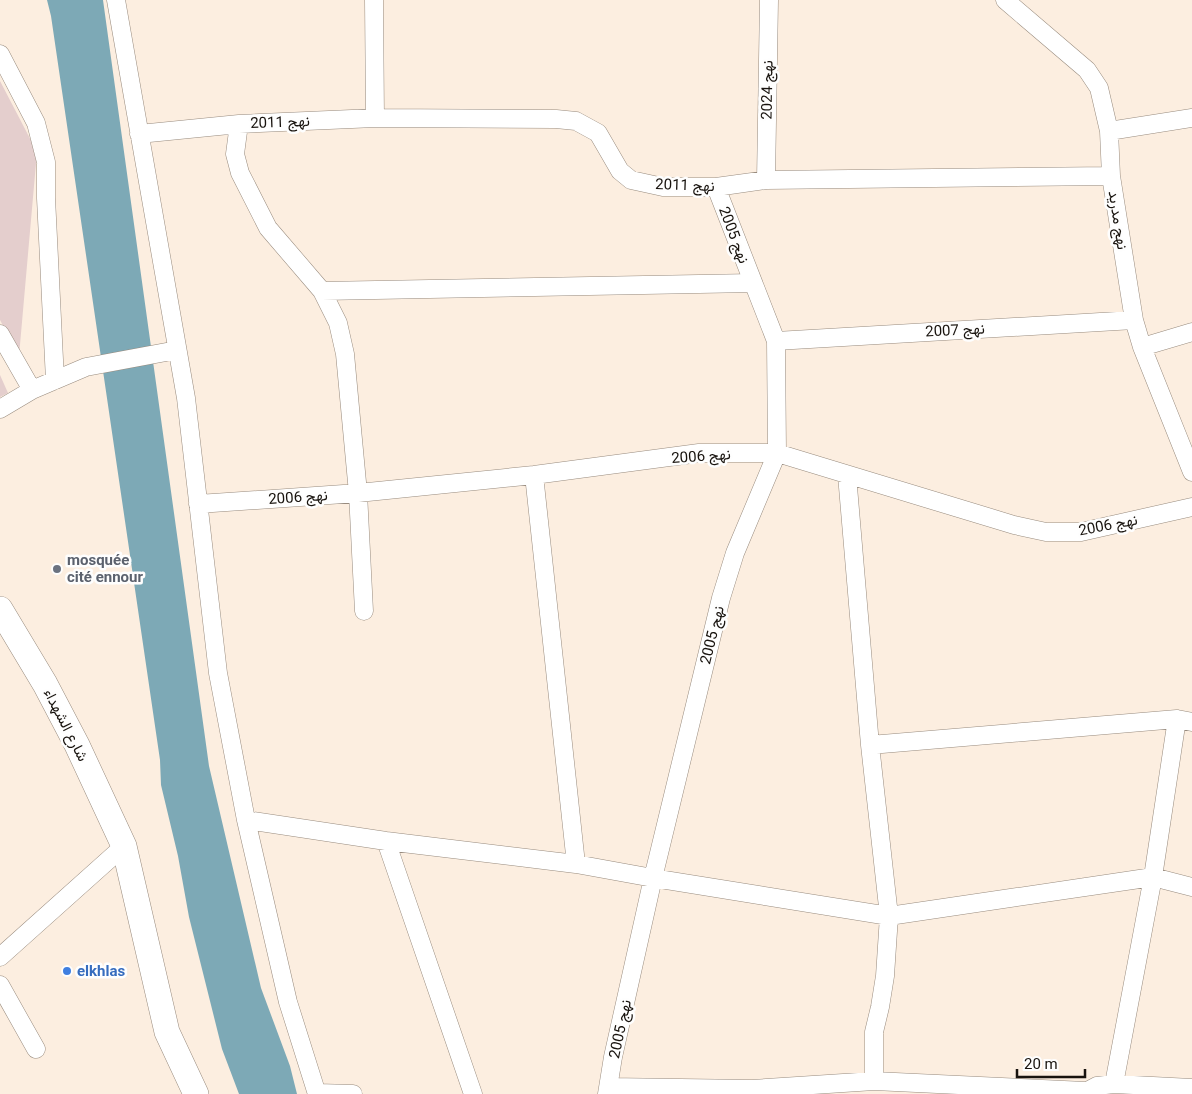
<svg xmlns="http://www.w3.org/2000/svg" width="1192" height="1094" viewBox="0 0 1192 1094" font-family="Roboto,Vazirmatn,sans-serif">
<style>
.water{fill:#7da9b6}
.building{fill:#e4cecd}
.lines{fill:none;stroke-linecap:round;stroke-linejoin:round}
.street-casing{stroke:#988b7e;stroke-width:19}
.secondary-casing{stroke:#988b7e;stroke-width:26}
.street{stroke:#fff;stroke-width:18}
.secondary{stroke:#fff;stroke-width:25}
.worship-dot{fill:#6b7280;stroke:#fefefe;stroke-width:2}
.shop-dot{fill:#3f7fe0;stroke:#fefefe;stroke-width:2}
.labels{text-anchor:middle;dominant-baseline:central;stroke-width:5;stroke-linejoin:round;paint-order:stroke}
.street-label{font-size:15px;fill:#18130e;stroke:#fefefe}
.worship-label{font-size:15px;font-weight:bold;fill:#5b616d;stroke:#fefefe;text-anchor:start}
.shop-label{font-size:15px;font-weight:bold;fill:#366cbe;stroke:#fefefe;text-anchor:start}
</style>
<rect width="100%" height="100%" fill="#fceee0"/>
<path class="water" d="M47,0H103L209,766L261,988L290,1066L297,1094H239L222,1049L189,917L178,856L161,785L160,760L51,16Z"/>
<path class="building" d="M0,81L37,152L19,356L0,320Z
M0,375L8,393L0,397Z"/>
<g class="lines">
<g class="street-casing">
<path id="street" d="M116,0L186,398L218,673L246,820L288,1002L317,1094
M374,0L375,118
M1005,0L1087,70L1099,88L1109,131L1111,176L1134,320L1142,347L1192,472
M0,54L36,123L46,162V198L55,380
M239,124L235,154L240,173L268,228L322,291L338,323L345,354L358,493L364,611
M1109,131L1192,118
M139,134L239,124L375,118L556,119L576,121L598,133L620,171L631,180L663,187H716L766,180L1111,176
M766,180L769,0
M322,291L753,283
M0,334L32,390
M776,341L1134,320
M1142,347L1192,332
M0,409L32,390L86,367L177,350
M534,475L576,864
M847,475L870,745L889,916L885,976L880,1007L874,1032V1081
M198,504L358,493L534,475L699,453H777L1014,525L1046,532H1081L1192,507
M870,745L1177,719L1192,722
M246,820L386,841L576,864L653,878L889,916L1153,877L1192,887
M386,841L473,1094
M0,957L124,846
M0,985L36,1049
M1114,1084L1153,877L1177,719
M608,1087L752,1089L874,1081L1085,1091
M317,1093L353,1094
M607,1094L613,1057L653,878L721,598L735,553L777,453L776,341L716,187
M1082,1094L1097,1086L1114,1084L1192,1088"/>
</g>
<g class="secondary-casing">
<path id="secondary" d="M0,609L45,684L77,745L124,846L167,1032L196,1094"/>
</g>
<use href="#street" class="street"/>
<use href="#secondary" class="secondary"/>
</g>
<circle class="worship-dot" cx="57" cy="569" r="5"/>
<circle class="shop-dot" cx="67" cy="971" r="5"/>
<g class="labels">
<g class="street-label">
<text transform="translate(767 90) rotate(-89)">نهج 2024</text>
<text transform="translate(280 122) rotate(-2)">نهج 2011</text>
<text transform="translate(685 185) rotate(2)">نهج 2011</text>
<text transform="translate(1118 220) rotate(81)">نهج مدريد</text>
<text transform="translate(734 235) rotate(69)">نهج 2005</text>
<text transform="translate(955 330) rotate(-3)">نهج 2007</text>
<text transform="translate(701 456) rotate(-4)">نهج 2006</text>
<text transform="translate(298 497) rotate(-4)">نهج 2006</text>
<text transform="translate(1108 525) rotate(-11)">نهج 2006</text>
<text transform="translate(712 635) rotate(-76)">نهج 2005</text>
<text transform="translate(66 725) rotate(63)">شارع الشهداء</text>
<text transform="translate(620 1029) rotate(-78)">نهج 2005</text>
</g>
<g class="worship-label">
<text x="67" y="560">mosquée<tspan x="67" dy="17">cité ennour</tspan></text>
</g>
<g class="shop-label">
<text x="77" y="971">elkhlas</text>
</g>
</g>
<path d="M1017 1069v8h68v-8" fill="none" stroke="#18130e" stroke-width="2.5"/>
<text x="1024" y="1069" font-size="15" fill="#18130e" stroke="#fefefe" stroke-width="4" paint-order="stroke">20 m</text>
</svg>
